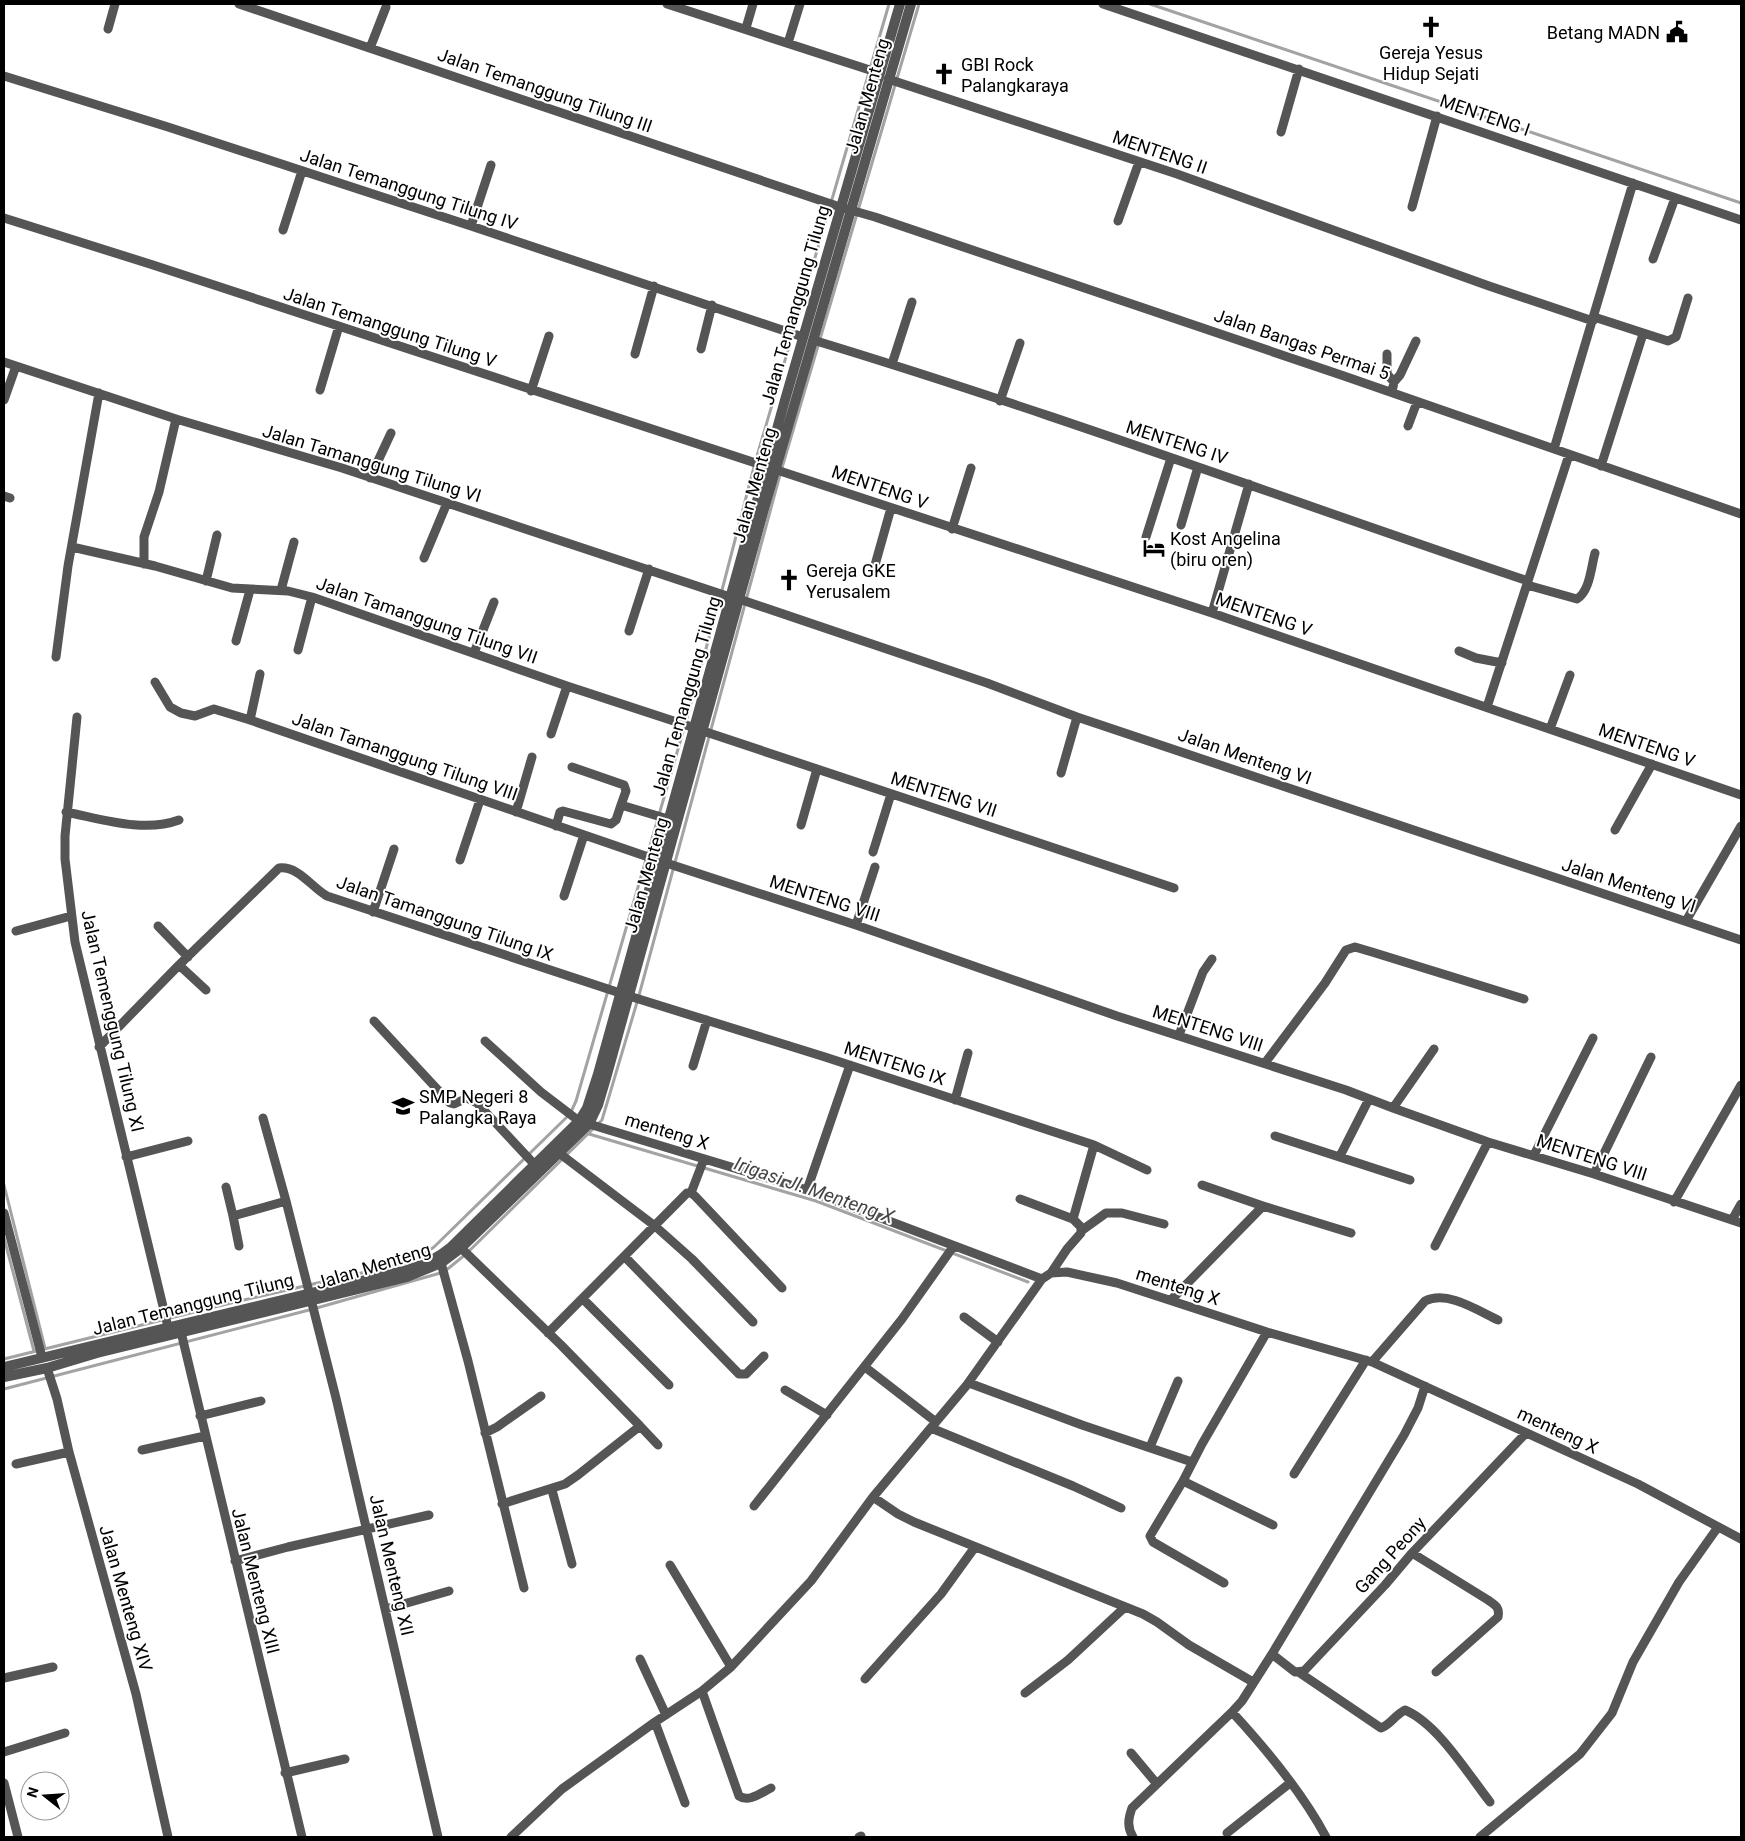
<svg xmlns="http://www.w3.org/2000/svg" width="1745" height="1841" viewBox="0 0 1745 1841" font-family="Roboto,sans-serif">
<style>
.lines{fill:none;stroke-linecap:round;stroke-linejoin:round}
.stream{stroke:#a3a3a3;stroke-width:3}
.minor{stroke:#555;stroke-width:9}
.tertiary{stroke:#555;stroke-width:10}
.labels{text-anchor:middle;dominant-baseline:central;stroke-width:4;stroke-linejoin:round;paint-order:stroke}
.poi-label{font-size:18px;fill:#000;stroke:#fff;text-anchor:start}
.street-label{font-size:18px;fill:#000;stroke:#fff}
.water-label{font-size:19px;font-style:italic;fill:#444;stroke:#fff}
</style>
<rect width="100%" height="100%" fill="#fff"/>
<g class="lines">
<path class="stream" d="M1150,4L1741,203
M589,1134L816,1201L1028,1282
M4,1185L45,1348
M4,1238L34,1351
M4,1359L235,1302L409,1262L421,1256L434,1247L570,1114L576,1101L685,725L721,594L755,463L889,4
M4,1389L313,1309L444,1272L466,1254L602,1120L638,999L781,471L919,4"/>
<path class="minor" d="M239,4L840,207L875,217L1344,376L1741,514
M667,4L879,73
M1103,4L1741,220
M746,28L753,4
M108,29L115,4
M788,43L800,4
M370,48L386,7
M4,76L168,127L471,226L803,337
M888,79L1177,174L1489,286L1593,321
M1281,132L1299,69
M1412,207L1437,116
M4,218L153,265L1212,613L1741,795
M1118,221L1139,162
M471,226L491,165
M283,230L302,171
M1653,259L1675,198
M1594,317L1668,341L1676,337L1688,298
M813,340C1054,413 1290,501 1528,581
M701,349L712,305
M635,354L654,286
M1387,354V374L1394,382
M4,362L176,419L342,468L730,597
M892,364L912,302
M320,390L339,326
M531,391L549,336
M1392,392L1394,382L1400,375L1416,341
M4,400L16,366
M1000,401L1020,343
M1408,426L1417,402
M1554,449L1633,183
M1601,466L1643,334
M370,478L391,433
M4,496L10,498
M1181,525L1198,467
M952,529L971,468
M1146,537L1171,458
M72,547L155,566L232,588L288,591L312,597L567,686L695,728
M424,558L447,503
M144,564V537L159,492L176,419
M875,565L891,508
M206,581L217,535
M1527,585L1577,599C1590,591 1591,567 1595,553
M281,590L294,542
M739,599L987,683L1077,717L1741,940
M1212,613L1249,484
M629,631L649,569
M236,641L250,590
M298,650L312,597
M1459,651L1476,658L1502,663
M474,653L494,602
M56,657L68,566L99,393
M155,682L170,707L181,713L195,716L214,709L250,720L657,860L856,925L1117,1016L1346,1090L1393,1108L1488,1142L1594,1174L1741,1223
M1487,707L1569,455
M77,717L65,836V859L75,942L168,1327
M250,720L260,674
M1550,729L1570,675
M703,731L1174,888
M551,734L567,686
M572,767L624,785L626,791L621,805
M1061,773L1077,717
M66,812C102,819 144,833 179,820
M516,812L532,757
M801,825L817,769
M556,826L560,812L563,811L611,824L616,820L621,805L668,819
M1615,830L1652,764
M873,852L891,794
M460,860L480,800
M564,896L584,835
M373,912L394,849
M1686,921L1741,826
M856,925L875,867
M158,926L188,957
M16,931L71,916
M179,965L206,990
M629,996L825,1057L1094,1145L1147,1170
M374,1021L450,1103L454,1104L467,1098L477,1103L535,1165
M1179,1035L1203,972L1212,959
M485,1041L541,1092L579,1121
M99,1047L179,965L279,868C299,866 311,887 327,896L620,993
M1265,1063L1325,983L1346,950L1355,947L1372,952L1524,999
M693,1066L707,1020
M955,1100L968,1053
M1393,1108L1434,1049
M263,1118L286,1201L336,1398L438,1837
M589,1124L807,1190L1042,1279L1051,1273L1067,1272L1117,1283L1267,1332L1372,1362L1638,1484L1741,1539
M1275,1136L1410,1180
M559,1153L655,1226L692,1259L753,1322
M1534,1155L1593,1038
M1340,1156L1369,1099
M126,1157L188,1141
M1594,1174L1651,1057
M1202,1185L1263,1206L1351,1233
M226,1187L233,1216L286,1201
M807,1190L850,1065
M691,1193L704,1159
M1020,1199L1073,1219L1081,1227V1233L1067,1249L1051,1273
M1674,1202L1741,1085
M4,1213L42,1357
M233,1216L239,1246
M1073,1219L1094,1145
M1732,1220L1741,1204
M1081,1231L1106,1213H1122L1164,1224
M1435,1246L1488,1142
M461,1248L561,1345L640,1426L578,1475L565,1484L502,1504
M625,1257L739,1374H746L764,1356
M441,1263L468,1361L524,1588
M583,1299L669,1385
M1171,1300L1263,1206
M964,1317L998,1342
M181,1332L302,1837
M548,1333L687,1193H691L695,1196L782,1288
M1372,1362L1425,1301C1447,1290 1477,1310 1498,1320
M865,1367L936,1422
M47,1368L57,1399L69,1452L136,1694L168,1837
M969,1383L1082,1425L1192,1462
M785,1390L827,1415
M200,1416L261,1401
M640,1426L658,1445
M931,1428L1073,1486L1121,1508
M485,1433L497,1427L541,1396
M1150,1447L1178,1381
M142,1450L205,1436
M16,1464L69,1452
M1294,1474L1366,1360
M1183,1481L1273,1525
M552,1490L572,1564
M873,1497L898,1514L914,1522L1143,1614L1157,1622L1189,1645L1253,1682
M754,1506L902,1319L953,1247
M1412,1553L1488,1600C1495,1605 1500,1607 1498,1617L1436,1672
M235,1561L288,1547L429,1515
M1224,1583L1153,1542L1150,1536L1183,1481L1202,1444L1267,1332
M386,1609L449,1591
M1272,1654L1295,1672L1304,1671L1385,1585L1412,1553L1526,1433
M640,1659L666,1715
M731,1667L811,1581L873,1497L966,1386L1042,1279
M1300,1673L1381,1728C1390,1725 1395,1715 1405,1710C1438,1724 1468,1774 1490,1802
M4,1678L53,1667
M865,1679L941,1594L975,1547
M702,1691L739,1796C749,1803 762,1792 771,1788
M1025,1693L1068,1660L1124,1608
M655,1722L685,1803
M4,1752L65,1733
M1131,1753L1157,1784
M285,1773L345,1759
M4,1783L18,1837
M1227,1833L1290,1783
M511,1837L562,1789L655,1722L702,1691L731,1667L670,1565
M859,1837L861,1836
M1133,1837C1127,1827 1128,1819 1132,1808L1232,1712
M1326,1837C1302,1792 1267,1750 1232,1712L1242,1701L1272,1654L1404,1435L1418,1408L1425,1386
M1480,1837L1580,1754L1612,1713L1633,1662L1679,1582L1718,1527"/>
<path class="tertiary" d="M4,1367L407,1270C423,1265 438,1258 451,1247L579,1121L587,1108L598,1074L785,400L900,4
M4,1377L47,1368L97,1353L407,1277L441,1263L461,1248L589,1124L598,1105L606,1078L764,509L911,4"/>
</g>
<defs>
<g id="church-bare" transform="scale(1.725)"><path d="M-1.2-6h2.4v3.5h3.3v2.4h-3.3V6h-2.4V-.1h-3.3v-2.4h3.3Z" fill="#000" stroke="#fff" stroke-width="2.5" paint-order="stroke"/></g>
<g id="civic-bare" transform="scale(1.725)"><path d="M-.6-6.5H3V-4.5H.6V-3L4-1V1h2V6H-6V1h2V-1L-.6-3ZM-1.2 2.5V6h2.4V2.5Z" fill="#000" stroke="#fff" stroke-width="2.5" paint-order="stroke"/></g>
<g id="hotel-bare" transform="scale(1.725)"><path d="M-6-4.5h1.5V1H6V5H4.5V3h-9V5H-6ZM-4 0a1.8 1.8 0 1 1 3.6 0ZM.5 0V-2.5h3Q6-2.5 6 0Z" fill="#000" stroke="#fff" stroke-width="2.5" paint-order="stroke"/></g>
<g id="school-bare" transform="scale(1.725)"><path d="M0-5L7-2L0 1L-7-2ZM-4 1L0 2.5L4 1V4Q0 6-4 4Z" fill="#000" stroke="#fff" stroke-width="2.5" paint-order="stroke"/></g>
</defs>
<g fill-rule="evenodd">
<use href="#church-bare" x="1431" y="27"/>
<use href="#civic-bare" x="1677" y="32"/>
<use href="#church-bare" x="944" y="74"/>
<use href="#hotel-bare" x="1154" y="548"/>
<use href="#church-bare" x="789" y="580"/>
<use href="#school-bare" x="403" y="1106"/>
</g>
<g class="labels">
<g class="poi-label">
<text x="1660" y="32" text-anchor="end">Betang MADN</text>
<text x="1431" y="52" text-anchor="middle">Gereja Yesus<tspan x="1431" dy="21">Hidup Sejati</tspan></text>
<text x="961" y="64">GBI Rock<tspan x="961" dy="21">Palangkaraya</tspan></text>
<text x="1170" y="538">Kost Angelina<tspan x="1170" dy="21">(biru oren)</tspan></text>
<text x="806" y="570">Gereja GKE<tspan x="806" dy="21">Yerusalem</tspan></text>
<text x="419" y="1096">SMP Negeri 8<tspan x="419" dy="21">Palangka Raya</tspan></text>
</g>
<g class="street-label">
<text transform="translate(545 90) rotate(19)">Jalan Temanggung Tilung III</text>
<text transform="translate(867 96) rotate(-74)">Jalan Menteng</text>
<text transform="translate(1485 115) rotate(19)">MENTENG I</text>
<text transform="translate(1160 152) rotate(19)">MENTENG II</text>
<text transform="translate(409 189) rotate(18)">Jalan Temanggung Tilung IV</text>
<text transform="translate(795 305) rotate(-74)">Jalan Temanggung Tilung</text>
<text transform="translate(390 327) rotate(18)">Jalan Temanggung Tilung V</text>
<text transform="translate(1302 344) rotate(19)">Jalan Bangas Permai 5</text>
<text transform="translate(1177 442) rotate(18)">MENTENG IV</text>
<text transform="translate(372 463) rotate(17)">Jalan Tamanggung Tilung VI</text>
<text transform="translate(754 485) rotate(-74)">Jalan Menteng</text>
<text transform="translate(880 487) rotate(19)">MENTENG V</text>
<text transform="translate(1264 614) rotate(19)">MENTENG V</text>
<text transform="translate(427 620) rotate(19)">Jalan Tamanggung Tilung VII</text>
<text transform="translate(686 696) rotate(-74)">Jalan Temanggung Tilung</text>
<text transform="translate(1647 745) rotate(19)">MENTENG V</text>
<text transform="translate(405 756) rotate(19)">Jalan Tamanggung Tilung VIII</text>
<text transform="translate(1245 756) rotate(19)">Jalan Menteng VI</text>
<text transform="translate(944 794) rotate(18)">MENTENG VII</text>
<text transform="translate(646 875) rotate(-74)">Jalan Menteng</text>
<text transform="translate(1629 885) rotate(18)">Jalan Menteng VI</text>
<text transform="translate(825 898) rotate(18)">MENTENG VIII</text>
<text transform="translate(445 918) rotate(19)">Jalan Tamanggung Tilung IX</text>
<text transform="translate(113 1021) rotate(77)">Jalan Temenggung Tilung XI</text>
<text transform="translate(1208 1028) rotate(18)">MENTENG VIII</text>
<text transform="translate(895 1063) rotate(18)">MENTENG IX</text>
<text transform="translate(667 1131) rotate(17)">menteng X</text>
<text transform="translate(1592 1157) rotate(18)">MENTENG VIII</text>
<text transform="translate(373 1266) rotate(-17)">Jalan Menteng</text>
<text transform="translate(1178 1286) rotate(18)">menteng X</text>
<text transform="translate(193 1304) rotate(-14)">Jalan Temanggung Tilung</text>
<text transform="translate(1558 1430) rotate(25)">menteng X</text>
<text transform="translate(1390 1555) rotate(-48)">Gang Peony</text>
<text transform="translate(392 1565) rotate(77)">Jalan Menteng XII</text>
<text transform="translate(256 1581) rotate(76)">Jalan Menteng XIII</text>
<text transform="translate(126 1598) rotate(74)">Jalan Menteng XIV</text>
</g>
<g class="water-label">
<text transform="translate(814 1190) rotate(19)">Irigasi Jl. Menteng X</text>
</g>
</g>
<rect width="1745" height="1841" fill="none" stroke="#000000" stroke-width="10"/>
<g transform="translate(45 1796) rotate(287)"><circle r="24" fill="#ffffff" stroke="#999999"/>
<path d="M0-4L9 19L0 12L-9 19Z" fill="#000000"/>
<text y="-8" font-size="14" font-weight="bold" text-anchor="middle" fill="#000000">N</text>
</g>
</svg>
